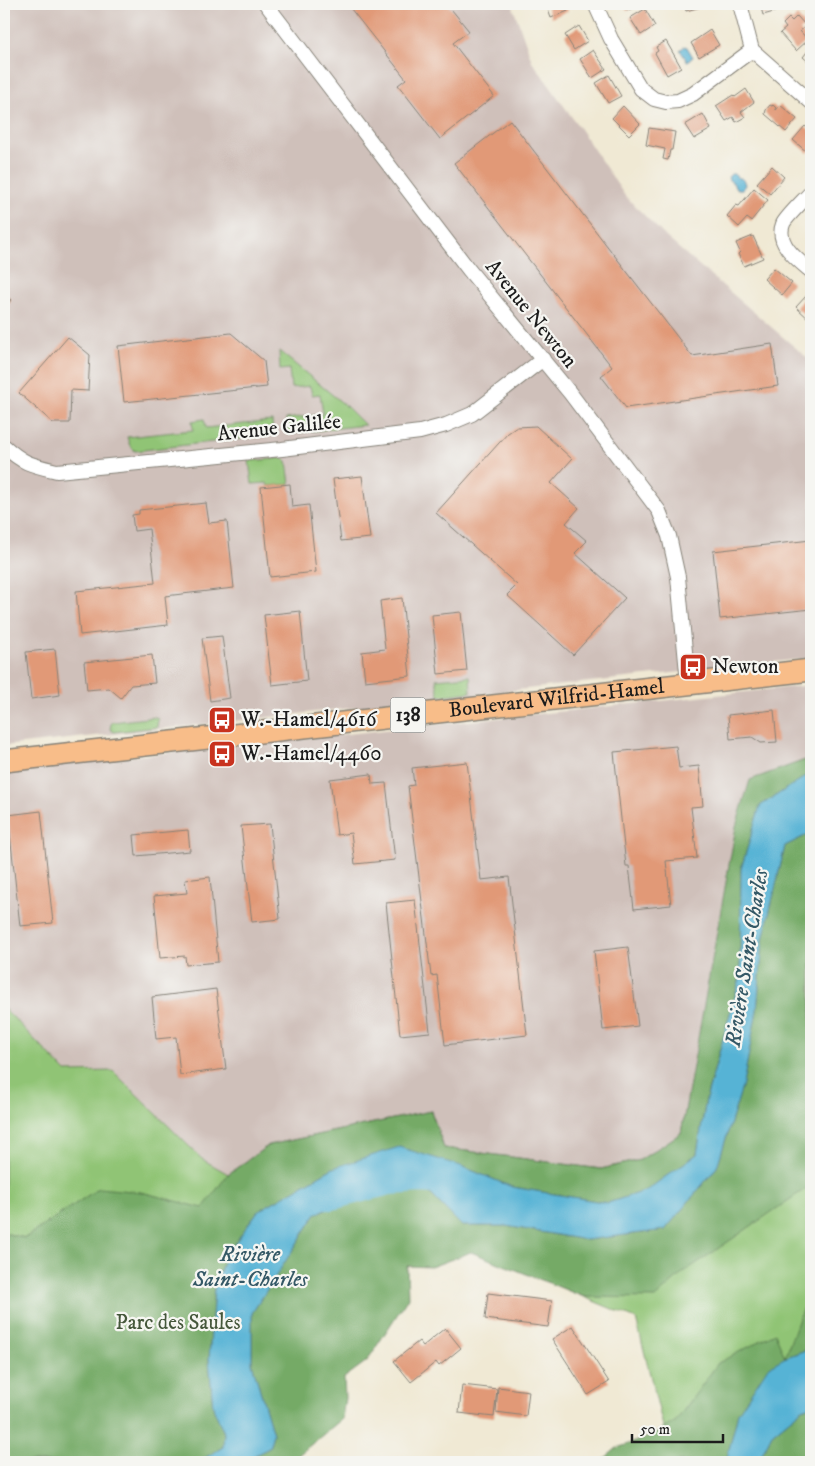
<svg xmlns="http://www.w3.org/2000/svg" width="815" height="1466" viewBox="0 0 815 1466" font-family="'IM FELL DW Pica',serif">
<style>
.industrial{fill:#cfc0ba}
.green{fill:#90c475;stroke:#567048}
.forest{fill:#74aa66;stroke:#486341}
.water{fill:#57b3d5;stroke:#3a6878}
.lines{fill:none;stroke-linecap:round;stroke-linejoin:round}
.river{stroke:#57b3d5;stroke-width:22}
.building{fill:#e19977}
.street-casing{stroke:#868278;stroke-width:16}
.primary-casing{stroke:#868278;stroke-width:24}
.street{stroke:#fff;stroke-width:14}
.primary{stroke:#f8bd89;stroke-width:21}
.labels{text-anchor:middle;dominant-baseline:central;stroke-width:4.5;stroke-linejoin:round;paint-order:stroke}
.shield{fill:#f6f6f2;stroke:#5d5d5c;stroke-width:1}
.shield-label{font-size:20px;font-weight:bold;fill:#1c1c1c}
.street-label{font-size:21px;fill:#1c1c1c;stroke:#f6f6f2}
.poi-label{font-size:21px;fill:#1c1c1c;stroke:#f6f6f2;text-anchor:start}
.park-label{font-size:21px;fill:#45573b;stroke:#f6f6f2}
.water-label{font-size:22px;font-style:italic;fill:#345866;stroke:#f6f6f2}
</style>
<rect width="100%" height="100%" fill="#f6f6f2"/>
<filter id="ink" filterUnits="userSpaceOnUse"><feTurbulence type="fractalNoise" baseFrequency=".02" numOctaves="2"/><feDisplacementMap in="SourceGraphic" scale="10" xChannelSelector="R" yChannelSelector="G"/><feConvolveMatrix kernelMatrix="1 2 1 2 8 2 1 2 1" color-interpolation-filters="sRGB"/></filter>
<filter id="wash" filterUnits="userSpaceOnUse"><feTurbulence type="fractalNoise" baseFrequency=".0096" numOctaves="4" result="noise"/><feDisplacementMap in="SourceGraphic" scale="20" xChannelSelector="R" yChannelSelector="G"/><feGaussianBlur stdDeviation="1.12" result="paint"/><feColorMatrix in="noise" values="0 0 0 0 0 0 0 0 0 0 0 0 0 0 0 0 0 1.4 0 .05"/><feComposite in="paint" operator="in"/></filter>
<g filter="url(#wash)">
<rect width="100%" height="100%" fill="#f0e9d4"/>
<path class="industrial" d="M4,4H512L532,61L576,123L625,196L668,239L811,361V658L4,746Z
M811,685V759H808L750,780L681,1133L640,1160L601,1169L444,1148L430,1111L269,1145L228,1174L202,1159L113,1071L66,1072L4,1008V770Z"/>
<path class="green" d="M279,351L346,406L365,425L288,434L286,419L323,414L320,394L312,395L310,386L291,388L289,369L280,370Z
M204,419L206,428L272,421L273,435L135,451L130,446L127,437L193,430L192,421Z
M284,458L287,461L290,484L268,486L267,483L252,484L249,461Z
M470,676L471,692L439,696L436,679Z
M156,717L158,719L157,727L114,732L110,729L111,724L113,722Z
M808,759H811V1462H672L636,1319L455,1243L380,1281L239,1462H4L17,1245L99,1188L25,1238L4,1233V1008L66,1072L113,1071L202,1159L228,1174L269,1145L431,1111L444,1148L601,1169L640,1160L681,1133L750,780Z"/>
<path class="forest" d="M808,759H811V773L760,806L741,869L740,978L706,1099L697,1154L647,1190L608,1203L512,1187L461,1166L333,1168L258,1211L225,1257L214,1289L209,1359L213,1407L224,1433L223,1447L198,1462H4V1233L25,1238L99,1188L141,1192L203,1208L228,1174L269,1145L431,1111L444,1148L601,1169L640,1160L681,1133L736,826L750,780Z
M811,833V1185L684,1272L655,1298L584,1297L471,1252L431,1267L407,1266L408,1298L367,1361L344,1378L345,1398L342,1419L290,1462H241L269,1448L273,1434L252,1363V1313L316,1214L367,1188L416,1179L462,1226H506L586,1240L665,1230L717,1167L743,1084L757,1010L763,940L785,846Z
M811,1294V1348L784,1358L738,1413L726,1462H653L649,1459L643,1462H600L617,1448L651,1436L676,1421L718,1363L775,1333L785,1357L802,1310Z
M811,1405V1462H758L772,1434L801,1410Z"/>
<path class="water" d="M685,46L687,47L693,57L688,61H687L680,50Z
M731,174H734L738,178H741L744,181L745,185L742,189H738L734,186V184L729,180L728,177Z
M811,773V833L785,846L763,940L757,1010L743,1084L717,1167L665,1230L586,1240L506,1226H462L416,1179L367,1188L316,1214L252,1313V1363L273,1434L269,1448L241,1462H198L223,1447L224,1433L213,1407L209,1359L214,1289L225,1257L258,1211L333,1168L399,1147L461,1166L512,1187L608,1203L647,1190L697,1154L706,1100L740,978L741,869L760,806Z
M811,1348V1405L801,1410L772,1434L758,1462H726L738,1413L768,1367L784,1358Z"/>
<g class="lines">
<path class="river" d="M331,1199L389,1184L421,1182L450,1184"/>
</g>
<g id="blocks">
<path class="building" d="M347,4H447L469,31L453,43L494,96L440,139L398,85L406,79Z
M546,4H566L568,11L551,18Z
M623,4H640L627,11Z
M684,4H712L686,11Z
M760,4H779L781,10L763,15Z
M645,9L655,26L641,35L630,18Z
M797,16L806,26L800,31L808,40L796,51L780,33L786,28L783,24L789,18L792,21Z
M579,26L588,41L574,50L565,35Z
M710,30L719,45L699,57L691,43Z
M666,41L681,67L667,75L655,53L658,51L656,47Z
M811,47V64L803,57Z
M593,50L606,69L592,78L580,59Z
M609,75L621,96L608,103L596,83Z
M746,89L754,102L741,112L745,117L736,122L733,117L726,121L716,106L733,95L735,97Z
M770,105L772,106L773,105L776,108V110L780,105L797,119L786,132L765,114L766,110Z
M623,106L640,124L629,135L612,118Z
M703,114L711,129L694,139L685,125Z
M510,120L692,356L772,344L778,386L626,408L601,376L612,367L454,163Z
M805,126L811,131V149L808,153L793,140Z
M649,128L675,132L672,150H670L668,160L663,159L665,149L646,145Z
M772,166L784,177L770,194L757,183Z
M754,188L768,200L751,221L747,218L739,227L727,216L736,205L739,206Z
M753,236L763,258L744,266L738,254L740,252L736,243Z
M774,268L792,283L782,295L764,279Z
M4,293L11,300L4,309Z
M807,295L811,299V321L796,307Z
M231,333L264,361L267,387L124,402L118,346Z
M68,337L90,355L88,391L71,390L70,423H53L19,393Z
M536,426L572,459L551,483L579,508L566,523L587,541L575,553L625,598L573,655L507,595L517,585L436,513L508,433L517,427Z
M362,476L370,538L341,541L333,479Z
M290,484L292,507L309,505L316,572L270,577L261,487Z
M206,503L209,523L227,521L234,588L165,596L168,625L80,635L76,591L155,583L149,529L134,531L132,515L139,514V510Z
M811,540V609L720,619L713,551Z
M402,598L410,676L365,681L362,652L385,649L380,601Z
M300,611L307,681L272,685L264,615Z
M461,612L467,671L438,674L432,615Z
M222,636L230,698L210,701L202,638Z
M55,649L60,695L31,699L26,652Z
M152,655L155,683L131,685L121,698L109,688L87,690L84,662Z
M774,710L777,742L761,743L752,737L730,739L728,715Z
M676,746L679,768L699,766L703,806L691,807L697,858L666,861L671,905L634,909L629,866H626L614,752Z
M467,762L481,880L509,877L527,1035L445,1045L437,975L431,976L408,786L414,785L412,768Z
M371,774L372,784L386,783L395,860L355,864L351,833L337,835L330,779Z
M41,811L53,923L20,926L8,815Z
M270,824L280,919L252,922L241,826Z
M188,830L190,851L136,856L134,835Z
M210,877L218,962L186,965L185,956L160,958L154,896L187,893L185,880Z
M415,900L430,1032L400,1035L386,903Z
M628,947L638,1026L603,1030L594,951Z
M216,989L226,1069L180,1075L176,1037L156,1039L152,997Z
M488,1293L552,1301L548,1327L485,1319Z
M573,1326L609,1382L588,1395L552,1339Z
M445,1328L461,1348L439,1366L436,1362L411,1382L394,1361L419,1341L423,1346Z
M462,1385L497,1389L494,1417L459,1413Z
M498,1387L529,1391L526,1416L496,1412Z"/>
</g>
</g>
<g filter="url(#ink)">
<use href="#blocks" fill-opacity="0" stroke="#868278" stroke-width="1"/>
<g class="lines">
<g class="street-casing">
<path id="street" d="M266,4L469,270L570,393L659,511L669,536L678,577L688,683
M595,4L611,39L641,89L654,99L666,102L678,101L693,94L752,50
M740,4L752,50L811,102
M811,192C806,198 785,218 783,224C775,244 799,261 811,271
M4,446C24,464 31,465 57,471L282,449L420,432L446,425L472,414L543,359"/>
</g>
<g class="primary-casing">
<g id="primary">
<path id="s1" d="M4,761L811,670"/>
</g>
</g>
<use href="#street" class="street"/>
<use href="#primary" class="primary"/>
</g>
</g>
<defs>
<g id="bus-square" transform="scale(1.4375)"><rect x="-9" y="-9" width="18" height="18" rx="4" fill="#c8321e" stroke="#f6f6f2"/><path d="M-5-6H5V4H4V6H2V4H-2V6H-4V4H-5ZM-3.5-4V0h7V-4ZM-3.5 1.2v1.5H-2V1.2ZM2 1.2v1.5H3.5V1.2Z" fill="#fff"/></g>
</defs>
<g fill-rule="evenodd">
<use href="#bus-square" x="693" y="667"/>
<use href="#bus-square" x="222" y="720"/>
<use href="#bus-square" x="222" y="754"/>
</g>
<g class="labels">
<rect class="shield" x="390.5" y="697.5" width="35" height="35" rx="4"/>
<g class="shield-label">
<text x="408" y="715">138</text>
</g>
<g class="street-label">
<text transform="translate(531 314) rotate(51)">Avenue Newton</text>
<text transform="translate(279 428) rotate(-6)">Avenue Galilée</text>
<text stroke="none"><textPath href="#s1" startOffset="556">Boulevard Wilfrid-Hamel</textPath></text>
</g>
<g class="poi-label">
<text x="712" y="667">Newton</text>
<text x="241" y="720">W.-Hamel/4616</text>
<text x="241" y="754">W.-Hamel/4460</text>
</g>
<g class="park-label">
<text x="178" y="1323">Parc des Saules</text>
</g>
<g class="water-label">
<text transform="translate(747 958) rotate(-81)">Rivière Saint-Charles</text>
<text x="250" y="1254">Rivière<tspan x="250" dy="25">Saint-Charles</tspan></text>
</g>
</g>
<rect width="815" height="1466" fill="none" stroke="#f6f6f2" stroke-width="20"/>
<path d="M632 1434v8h91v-8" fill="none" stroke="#1c1c1c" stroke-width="2.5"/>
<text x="640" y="1434" font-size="15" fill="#1c1c1c" stroke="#f6f6f2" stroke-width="4" paint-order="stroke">50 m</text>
</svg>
